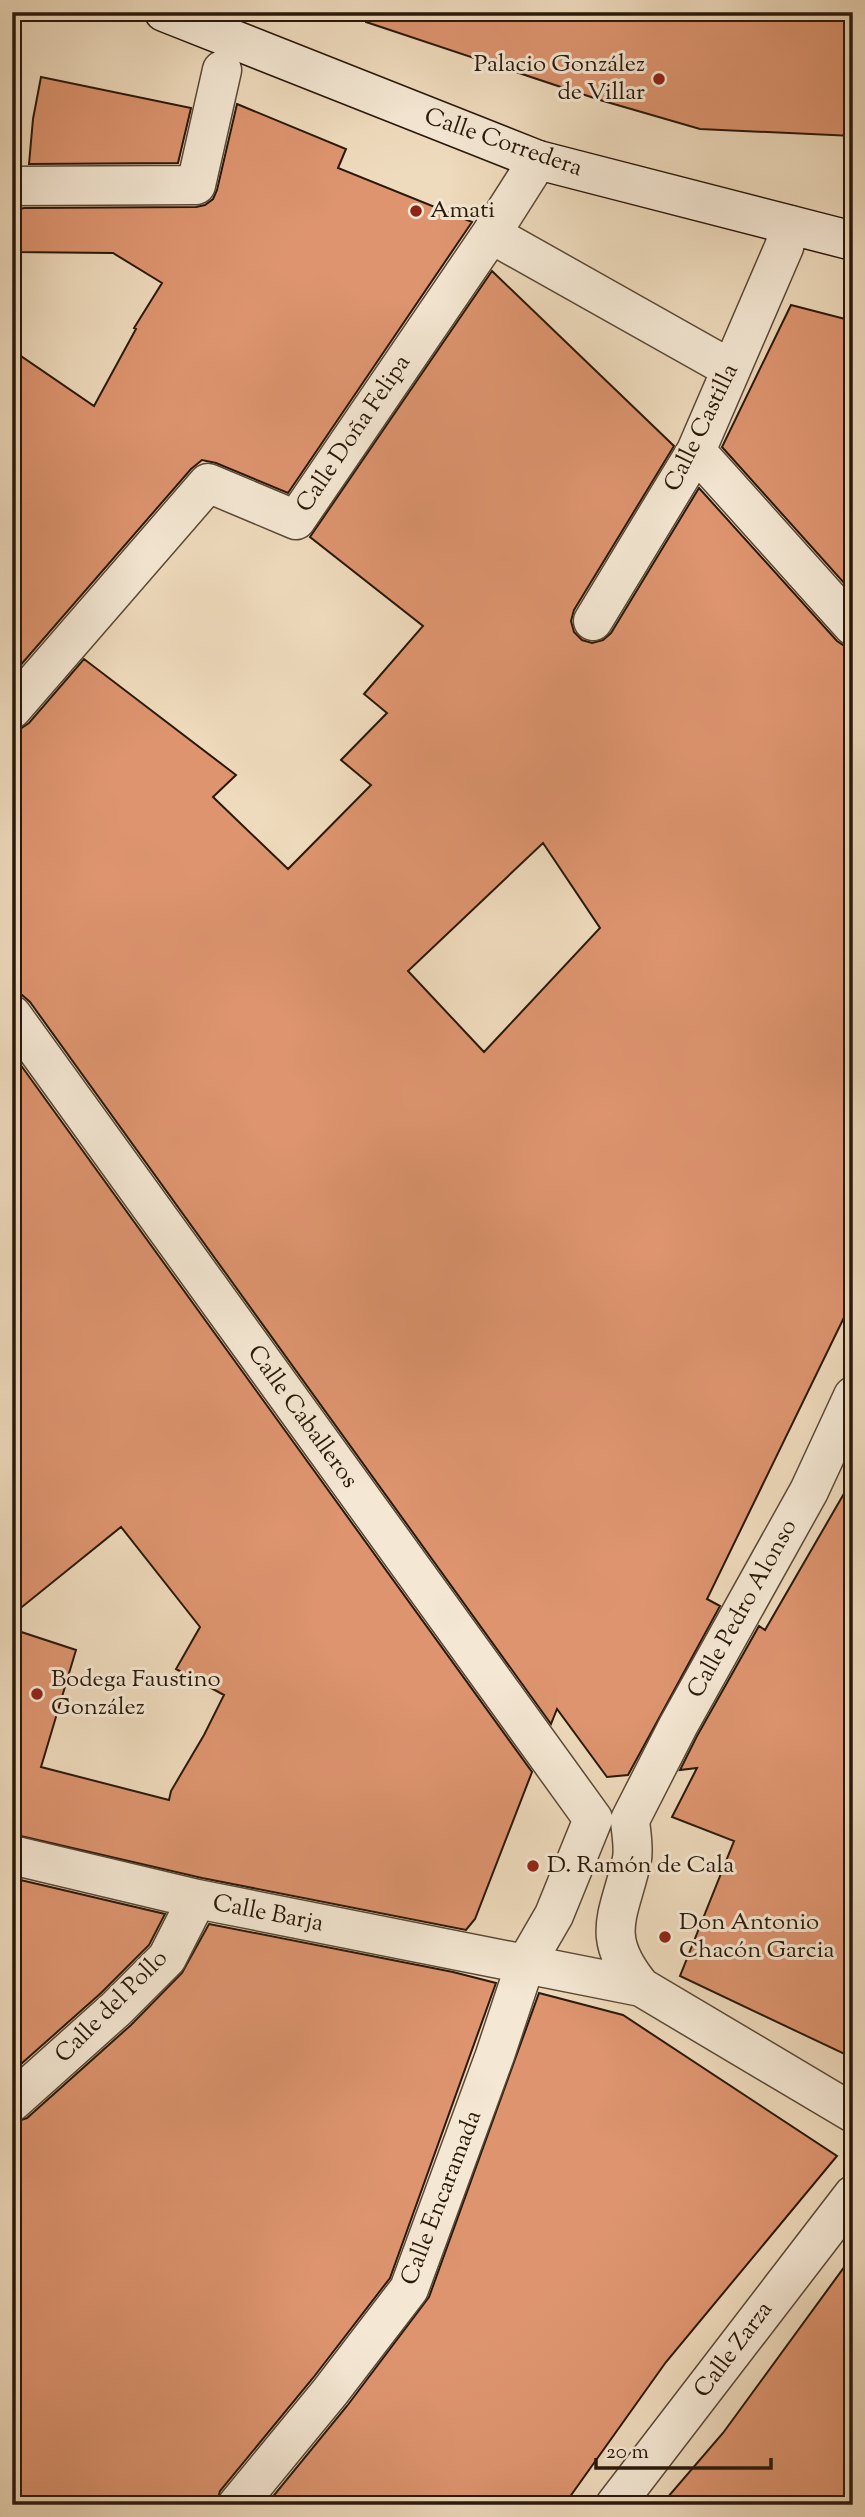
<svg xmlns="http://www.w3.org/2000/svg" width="865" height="2517" viewBox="0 0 865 2517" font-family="'Sorts Mill Goudy',serif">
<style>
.building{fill:#dd946f;stroke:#2a180a;stroke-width:2;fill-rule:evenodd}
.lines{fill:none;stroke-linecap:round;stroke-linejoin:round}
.street-casing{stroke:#5b4836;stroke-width:41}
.secondary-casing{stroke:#2a180a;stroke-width:41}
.path{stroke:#2a180a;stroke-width:4.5;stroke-dasharray:2 3.5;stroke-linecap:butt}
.street{stroke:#f4e7d3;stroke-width:38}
.secondary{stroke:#f4e7d3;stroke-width:38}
.poi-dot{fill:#8f2418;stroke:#f4e7d3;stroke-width:2.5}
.labels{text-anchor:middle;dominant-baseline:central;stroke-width:6;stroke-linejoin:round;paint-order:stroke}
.poi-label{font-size:24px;fill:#2a180a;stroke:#f4e7d3;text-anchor:start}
.street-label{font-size:24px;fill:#2a180a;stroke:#f4e7d3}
</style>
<rect width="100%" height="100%" fill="#eedabc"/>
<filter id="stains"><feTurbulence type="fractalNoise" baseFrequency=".00286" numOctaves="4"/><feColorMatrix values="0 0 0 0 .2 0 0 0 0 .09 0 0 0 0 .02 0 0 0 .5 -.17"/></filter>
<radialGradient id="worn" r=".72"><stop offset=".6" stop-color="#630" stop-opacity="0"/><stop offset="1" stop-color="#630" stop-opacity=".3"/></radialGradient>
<path class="building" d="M367,12H853V136L700,129L600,100L366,22Z
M41,77L191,108L178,163L29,164L33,119Z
M237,104L346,149L338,168L472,222L288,493L216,463L202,460L191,469L12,675V350L94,406L136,329L134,328L162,283L113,253L12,252V211L24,208L196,207L205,205L213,199L217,190Z
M492,271L674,446L574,610L571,621L574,632L582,640L592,643L603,640L611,633L699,488L837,641L846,647H853V1299L707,1599L720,1606L628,1775L607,1777L557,1709L551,1724L30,1002L22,995L12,994V730L20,729L29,723L84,659L236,775L213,797L288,869L371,785L341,760L387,713L364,694L423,626L310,537ZM543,843L600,928L484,1052L408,971Z
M791,305L853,321V593L722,447Z
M12,1053L532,1772L475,1919L466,1930L202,1878L12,1834V1629L76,1650L41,1767L169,1800L171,1791L204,1735L224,1695L176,1669L200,1627L121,1527L12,1615Z
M853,1478V2058L680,1976L734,1841L672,1817L697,1768L680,1770L697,1736L759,1626L765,1630Z
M12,1878L165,1914L149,1945L101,1993L12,2072Z
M209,1924L453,1972L496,1983L390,2278L313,2378L220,2491L216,2505H12V2123L27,2118L131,2025L182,1973Z
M539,1993L623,2015L837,2156L666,2362L564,2505H266L347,2406L429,2297Z
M853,2255V2505H661L723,2433Z"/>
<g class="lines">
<g class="street-casing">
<path id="street" d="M12,186L196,185L222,70
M491,234L731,369
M696,451L853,626
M593,621L696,451L784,247L790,225
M12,709L208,483L296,520L491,234L538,160
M12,1015L593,1819
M630,1820L678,1726L809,1491L853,1396
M630,1820C631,1832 634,1847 632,1859C620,1915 598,1935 641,1987
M12,1855L197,1899L641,1987L853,2113
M12,2102L116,2009L167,1958L197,1899
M237,2505L330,2392L409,2289L495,2055L525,1965L554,1915L593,1819
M615,2505L853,2195"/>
</g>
<g class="secondary-casing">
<path id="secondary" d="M164,12L538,160L853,241"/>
</g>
<path class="path" d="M100,12L117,19"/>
<use href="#street" class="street"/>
<use href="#secondary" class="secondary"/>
</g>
<g class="poi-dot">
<circle cx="659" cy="79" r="7"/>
<circle cx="416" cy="211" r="7"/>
<circle cx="37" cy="1694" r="7"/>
<circle cx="533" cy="1866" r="7"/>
<circle cx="665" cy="1937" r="7"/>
</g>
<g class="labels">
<g class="poi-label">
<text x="645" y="65" text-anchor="end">Palacio González<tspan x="645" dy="28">de Villar</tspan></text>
<text x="430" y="211">Amati</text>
<text x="51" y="1680">Bodega Faustino<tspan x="51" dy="28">González</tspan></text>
<text x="547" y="1866">D. Ramón de Cala</text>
<text x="679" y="1923">Don Antonio<tspan x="679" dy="28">Chacón Garcia</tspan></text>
</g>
<g class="street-label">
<text transform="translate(503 143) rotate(19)">Calle Corredera</text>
<text transform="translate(702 428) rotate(-64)">Calle Castilla</text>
<text transform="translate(354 434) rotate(-56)">Calle Doña Felipa</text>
<text transform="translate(302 1417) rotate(54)">Calle Caballeros</text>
<text transform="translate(743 1609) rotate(-61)">Calle Pedro Alonso</text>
<text transform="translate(268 1914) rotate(11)">Calle Barja</text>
<text transform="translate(112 2007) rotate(-45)">Calle del Pollo</text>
<text transform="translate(442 2198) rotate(-69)">Calle Encaramada</text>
<text transform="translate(734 2350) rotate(-53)">Calle Zarza</text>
</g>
</g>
<rect width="865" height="2517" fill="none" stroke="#eedabc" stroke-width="42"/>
<rect x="14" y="14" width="837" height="2489" fill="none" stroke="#2a180a" stroke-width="3.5"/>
<rect x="21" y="21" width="823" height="2475" fill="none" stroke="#2a180a" stroke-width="2"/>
<path d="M596 2458v10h175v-10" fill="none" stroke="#2a180a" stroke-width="3.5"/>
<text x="606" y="2458" font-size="21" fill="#2a180a" stroke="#f4e7d3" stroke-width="5" paint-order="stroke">20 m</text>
<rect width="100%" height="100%" filter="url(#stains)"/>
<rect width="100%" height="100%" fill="url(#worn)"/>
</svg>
